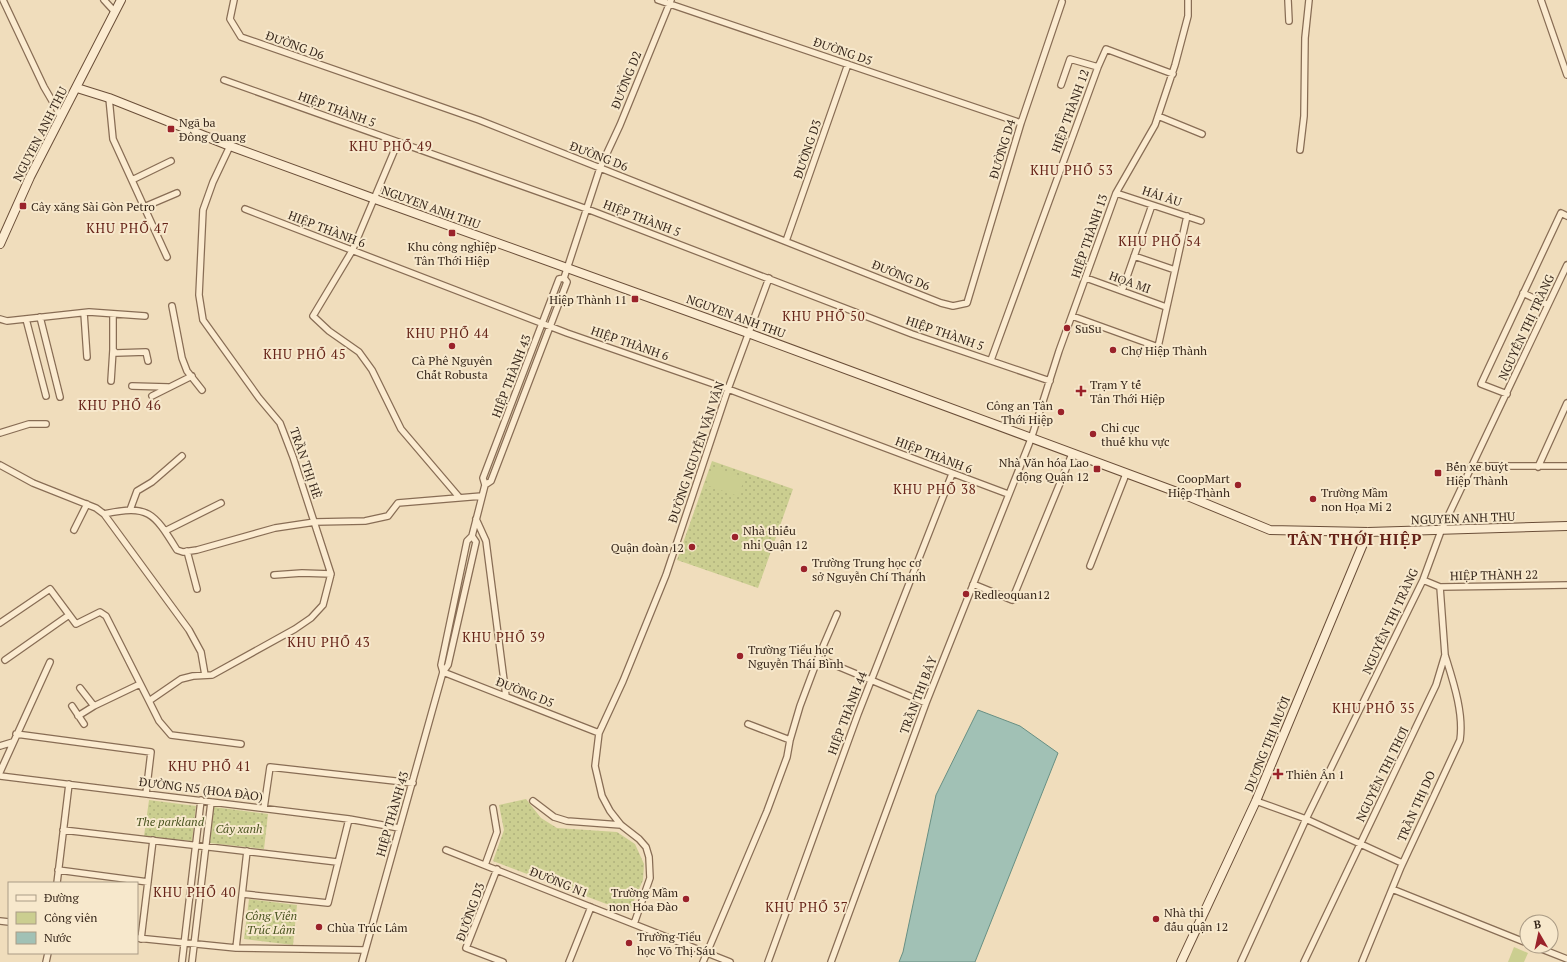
<svg xmlns="http://www.w3.org/2000/svg" width="1567" height="962" viewBox="0 0 1567 962" font-family="'PT Serif',serif">
<style>
.green{fill:url(#green-dots)}
.pitch{fill:#cbce90}
.water{fill:#a1c1b5;stroke:#688f83}
.lines{fill:none;stroke-linecap:round;stroke-linejoin:round}
.street-casing{stroke:#886d55;stroke-width:8}
.secondary-casing{stroke:#6a4e38;stroke-width:10}
.street{stroke:#fbebd0;stroke-width:5.5}
.secondary{stroke:#fbebd0;stroke-width:8}
.poi-dot{fill:#9a222a;stroke:#f7e8cc;stroke-width:1.5}
.labels{text-anchor:middle;dominant-baseline:central;stroke-width:4;stroke-linejoin:round;paint-order:stroke}
.street-label{font-size:12px;fill:#37271b;stroke:#f7e8cc}
.poi-label{font-size:12px;fill:#37271b;stroke:#f7e8cc;text-anchor:start}
.park-label{font-size:12px;font-style:italic;fill:#4a5420;stroke:#f7e8cc}
.neighbourhood-label{font-size:13px;letter-spacing:1px;fill:#662318;stroke:#f7e8cc}
.district-label{font-size:16px;font-weight:bold;letter-spacing:1px;fill:#662318;stroke:#f7e8cc}
</style>
<defs>
<pattern id="green-dots" width="8" height="8" patternUnits="userSpaceOnUse"><rect width="8" height="8" fill="#cbce90"/><path d="M2 2h.1M6 6h.1" fill="none" stroke="#afb17c" stroke-width="1.8" stroke-linecap="round"/></pattern>
</defs>
<rect width="100%" height="100%" fill="#f0ddbc"/>
<path class="green" d="M712,461L793,489L758,588L677,560Z
M526,799L541,818L557,828L617,832L635,844L644,864L643,880L630,910L625,911L493,861L504,830L499,805Z
M149,800L196,806L192,841L144,836Z
M214,807L268,814L264,849L210,843Z
M249,899L297,905L293,945L244,939Z"/>
<path class="pitch" d="M713,467L745,478L738,496L706,485Z
M1514,947L1528,953L1524,962H1508Z"/>
<path class="water" d="M978,710L1020,726L1058,753L975,962H899L903,952L936,795Z"/>
<g class="lines">
<g class="street-casing">
<path id="street" d="M3,0L44,87L61,116
M104,0L115,12
M234,0L230,19L241,37L479,120L941,303L953,306L967,303L1021,123L1062,2
M658,0L1021,123
M1288,0L1289,21
M1541,0L1567,75
M224,80L587,209L912,334L1050,381
M1061,85L1070,59L1098,67
M109,98L113,139L167,257
M1158,116L1202,134
M398,142L352,251L313,316L329,331L359,352L372,370L401,429L459,497
M230,146L213,182L203,210L199,295L203,320L259,398L280,423L293,457L331,574L323,605L311,618L295,629L212,675L193,676L181,679L149,701L159,721L171,735L241,744
M1300,150L1304,116L1305,38L1309,0
M132,180L171,161
M1116,193L1201,221
M144,207L177,193
M245,209L567,333L728,389L1008,494
M786,241L848,64
M1134,256L1175,270
M1086,278L1166,307
M1122,291L1152,205
M1523,293L1548,305
M172,306L182,358L187,371L202,390
M84,313L87,357
M113,314V350L116,353L146,352L148,361
M1072,316L1158,347L1187,216
M40,317L60,397
M0,319L7,321L89,312L145,316
M26,319L46,396
M991,360L1098,67L1106,49L1173,74
M111,381L113,350
M132,386L168,387
M1507,394L1481,384L1561,213L1567,216
M152,396L192,376
M0,433L29,424H46
M0,465L33,483L96,508L104,514L189,630L201,652L205,675
M1473,466H1567
M1538,467L1567,403
M485,485L491,481L567,282L564,278L600,168L620,125L671,0
M130,510L137,491L152,482L182,456
M104,514C149,504 154,513 177,550L183,552L197,550L275,528L315,522L365,521L388,516L398,503L482,496
M476,519L486,541L506,696
M74,530L87,504
M165,531L221,503
M187,551L197,589
M1090,566L1126,474
M274,575L302,573L331,574
M1423,580L1440,587L1567,585
M973,584L1012,600L1072,454
M837,614L818,658L926,703
M0,623L50,589L76,624L100,612L106,616L149,701
M5,660L69,615
M443,672L441,665L467,541L472,536L485,485L483,478L559,279L564,278
M443,672L599,733
M80,688L94,706
M72,706L84,724
M78,716L94,706L140,684
M16,734L151,752L146,794
M790,740L800,706L818,658
M0,746L13,742
M0,772L50,662
M0,776L349,819L399,828
M533,801L554,817L567,821L621,825
M1256,801L1306,819L1402,863
M264,808L270,767L413,783
M63,830L337,862
M446,850L730,962
M485,865L497,832L493,808
M497,869L466,948L503,962
M58,870L148,882
M57,883L69,784
M1392,889L1527,943
M243,894L328,903L349,819
M0,921L9,922
M634,924L650,878L649,857L646,847L639,839L621,825L610,811L602,796L595,766L599,733L623,681L666,575L728,389L769,278
M137,938L236,948L365,950
M141,939L153,840
M1534,946L1567,959
M236,948L247,851
M46,962L48,953
M182,962L201,800
M192,962L211,802
M362,962L443,672L448,665L476,542L472,536
M569,962L591,907
M703,962L767,811L787,757L790,740L748,724
M768,962L858,714L952,474
M831,962L926,703L1031,439L1059,351L1116,193L1155,125L1175,65L1188,16V0
M1241,962L1306,819L1423,580L1441,531L1567,265
M1304,962L1436,685L1445,655L1440,587
M1362,962L1401,867L1460,740C1464,713 1453,681 1445,655"/>
</g>
<g class="secondary-casing">
<path id="secondary" d="M77,88L109,98L230,146L375,199L748,333L1185,495L1270,530L1368,532L1567,526
M0,244L30,177L121,0
M1181,962L1256,801L1368,532"/>
</g>
<use href="#street" class="street"/>
<use href="#secondary" class="secondary"/>
</g>
<g class="poi-dot">
<rect x="167" y="125" width="8" height="8" rx="2"/>
<rect x="19" y="202" width="8" height="8" rx="2"/>
<rect x="448" y="229" width="8" height="8" rx="2"/>
<rect x="631" y="295" width="8" height="8" rx="2"/>
<circle cx="1067" cy="328" r="4"/>
<circle cx="452" cy="346" r="4"/>
<circle cx="1113" cy="350" r="4"/>
<path d="M1079 385h4v4h4v4h-4v4h-4v-4h-4v-4h4z"/>
<circle cx="1061" cy="412" r="4"/>
<circle cx="1093" cy="434" r="4"/>
<rect x="1093" y="465" width="8" height="8" rx="2"/>
<rect x="1434" y="469" width="8" height="8" rx="2"/>
<circle cx="1238" cy="485" r="4"/>
<circle cx="1313" cy="499" r="4"/>
<circle cx="735" cy="537" r="4"/>
<circle cx="692" cy="547" r="4"/>
<circle cx="804" cy="569" r="4"/>
<circle cx="966" cy="594" r="4"/>
<circle cx="740" cy="656" r="4"/>
<path d="M1276 768h4v4h4v4h-4v4h-4v-4h-4v-4h4z"/>
<circle cx="686" cy="899" r="4"/>
<circle cx="1156" cy="919" r="4"/>
<circle cx="319" cy="927" r="4"/>
<circle cx="629" cy="943" r="4"/>
</g>
<g class="labels">
<g class="street-label">
<text transform="translate(295 45) rotate(20)">ĐƯỜNG D6</text>
<text transform="translate(843 51) rotate(19)">ĐƯỜNG D5</text>
<text transform="translate(626 80) rotate(-68)">ĐƯỜNG D2</text>
<text transform="translate(337 109) rotate(20)">HIỆP THÀNH 5</text>
<text transform="translate(1070 111) rotate(-70)">HIỆP THÀNH 12</text>
<text transform="translate(40 134) rotate(-63)">NGUYEN ANH THU</text>
<text transform="translate(807 149) rotate(-71)">ĐƯỜNG D3</text>
<text transform="translate(1002 149) rotate(-73)">ĐƯỜNG D4</text>
<text transform="translate(599 156) rotate(21)">ĐƯỜNG D6</text>
<text transform="translate(1162 196) rotate(18)">HẢI ÂU</text>
<text transform="translate(431 207) rotate(20)">NGUYEN ANH THU</text>
<text transform="translate(642 218) rotate(21)">HIỆP THÀNH 5</text>
<text transform="translate(327 229) rotate(21)">HIỆP THÀNH 6</text>
<text transform="translate(1089 236) rotate(-71)">HIỆP THÀNH 13</text>
<text transform="translate(901 275) rotate(22)">ĐƯỜNG D6</text>
<text transform="translate(1130 282) rotate(20)">HỌA MI</text>
<text transform="translate(736 316) rotate(20)">NGUYEN ANH THU</text>
<text transform="translate(1526 327) rotate(-65)">NGUYỄN THỊ TRÀNG</text>
<text transform="translate(945 333) rotate(19)">HIỆP THÀNH 5</text>
<text transform="translate(630 343) rotate(19)">HIỆP THÀNH 6</text>
<text transform="translate(511 376) rotate(-69)">HIỆP THÀNH 43</text>
<text transform="translate(696 452) rotate(-71)">ĐƯỜNG NGUYỄN VĂN VÂN</text>
<text transform="translate(934 455) rotate(21)">HIỆP THÀNH 6</text>
<text transform="translate(306 463) rotate(71)">TRẦN THỊ HÈ</text>
<text transform="translate(1463 518) rotate(-2)">NGUYEN ANH THU</text>
<text transform="translate(1494 575) rotate(-1)">HIỆP THÀNH 22</text>
<text transform="translate(1390 621) rotate(-65)">NGUYỄN THỊ TRÀNG</text>
<text transform="translate(525 692) rotate(22)">ĐƯỜNG D5</text>
<text transform="translate(918 695) rotate(-69)">TRẦN THỊ BẢY</text>
<text transform="translate(847 713) rotate(-69)">HIỆP THÀNH 44</text>
<text transform="translate(1267 744) rotate(-68)">DƯƠNG THỊ MƯỜI</text>
<text transform="translate(1382 774) rotate(-64)">NGUYỄN THỊ THƠI</text>
<text transform="translate(201 789) rotate(7)">ĐƯỜNG N5 (HOA ĐÀO)</text>
<text transform="translate(1416 806) rotate(-66)">TRẦN THỊ DO</text>
<text transform="translate(392 814) rotate(-74)">HIỆP THÀNH 43</text>
<text transform="translate(559 882) rotate(22)">ĐƯỜNG N1</text>
<text transform="translate(470 912) rotate(-70)">ĐƯỜNG D3</text>
</g>
<g class="poi-label">
<text x="179" y="122">Ngã ba<tspan x="179" dy="14">Đông Quang</tspan></text>
<text x="31" y="206">Cây xăng Sài Gòn Petro</text>
<text x="452" y="246" text-anchor="middle">Khu công nghiệp<tspan x="452" dy="14">Tân Thới Hiệp</tspan></text>
<text x="627" y="299" text-anchor="end">Hiệp Thành 11</text>
<text x="1075" y="328">SuSu</text>
<text x="1121" y="350">Chợ Hiệp Thành</text>
<text x="452" y="360" text-anchor="middle">Cà Phê Nguyên<tspan x="452" dy="14">Chất Robusta</tspan></text>
<text x="1090" y="384">Trạm Y tế<tspan x="1090" dy="14">Tân Thới Hiệp</tspan></text>
<text x="1053" y="405" text-anchor="end">Công an Tân<tspan x="1053" dy="14">Thới Hiệp</tspan></text>
<text x="1101" y="427">Chi cục<tspan x="1101" dy="14">thuế khu vực</tspan></text>
<text x="1089" y="462" text-anchor="end">Nhà Văn hóa Lao<tspan x="1089" dy="14">động Quận 12</tspan></text>
<text x="1446" y="466">Bến xe buýt<tspan x="1446" dy="14">Hiệp Thành</tspan></text>
<text x="1230" y="478" text-anchor="end">CoopMart<tspan x="1230" dy="14">Hiệp Thành</tspan></text>
<text x="1321" y="492">Trường Mầm<tspan x="1321" dy="14">non Họa Mi 2</tspan></text>
<text x="743" y="530">Nhà thiếu<tspan x="743" dy="14">nhi Quận 12</tspan></text>
<text x="684" y="547" text-anchor="end">Quận đoàn 12</text>
<text x="812" y="562">Trường Trung học cơ<tspan x="812" dy="14">sở Nguyễn Chí Thanh</tspan></text>
<text x="974" y="594">Redleoquan12</text>
<text x="748" y="649">Trường Tiểu học<tspan x="748" dy="14">Nguyễn Thái Bình</tspan></text>
<text x="1286" y="774">Thiên Ân 1</text>
<text x="678" y="892" text-anchor="end">Trường Mầm<tspan x="678" dy="14">non Hoa Đào</tspan></text>
<text x="1164" y="912">Nhà thi<tspan x="1164" dy="14">đấu quận 12</tspan></text>
<text x="327" y="927">Chùa Trúc Lâm</text>
<text x="637" y="936">Trường Tiểu<tspan x="637" dy="14">học Võ Thị Sáu</tspan></text>
</g>
<g class="park-label">
<text x="170" y="821">The parkland</text>
<text x="239" y="828">Cây xanh</text>
<text x="271" y="915">Công Viên<tspan x="271" dy="14">Trúc Lâm</tspan></text>
</g>
<g class="neighbourhood-label">
<text x="391" y="146">KHU PHỐ 49</text>
<text x="1072" y="170">KHU PHỐ 53</text>
<text x="128" y="228">KHU PHỐ 47</text>
<text x="1160" y="241">KHU PHỐ 54</text>
<text x="824" y="316">KHU PHỐ 50</text>
<text x="448" y="333">KHU PHỐ 44</text>
<text x="305" y="354">KHU PHỐ 45</text>
<text x="120" y="405">KHU PHỐ 46</text>
<text x="935" y="489">KHU PHỐ 38</text>
<text x="504" y="637">KHU PHỐ 39</text>
<text x="329" y="642">KHU PHỐ 43</text>
<text x="1374" y="708">KHU PHỐ 35</text>
<text x="210" y="766">KHU PHỐ 41</text>
<text x="195" y="892">KHU PHỐ 40</text>
<text x="807" y="907">KHU PHỐ 37</text>
</g>
<g class="district-label">
<text x="1355" y="539">TÂN THỚI HIỆP</text>
</g>
</g>
<rect x="8" y="882" width="130" height="72" fill="#f7e8cc" stroke="#aa9b85"/>
<rect x="16" y="895" width="20" height="6" fill="#fbebd0" stroke="#aa9b85"/>
<text x="44" y="902" font-size="12" fill="#37271b">Đường</text>
<rect x="16" y="912" width="20" height="12" fill="#cbce90" stroke="#aa9b85"/>
<text x="44" y="922" font-size="12" fill="#37271b">Công viên</text>
<rect x="16" y="932" width="20" height="12" fill="#a1c1b5" stroke="#aa9b85"/>
<text x="44" y="942" font-size="12" fill="#37271b">Nước</text>
<g transform="translate(1539 934) rotate(351)"><circle r="19" fill="#f7e8cc" stroke="#aa9b85"/>
<path d="M0-3L7 15L0 10L-7 15Z" fill="#9a222a"/>
<text y="-6" font-size="11" font-weight="bold" text-anchor="middle" fill="#37271b">B</text>
</g>
</svg>
